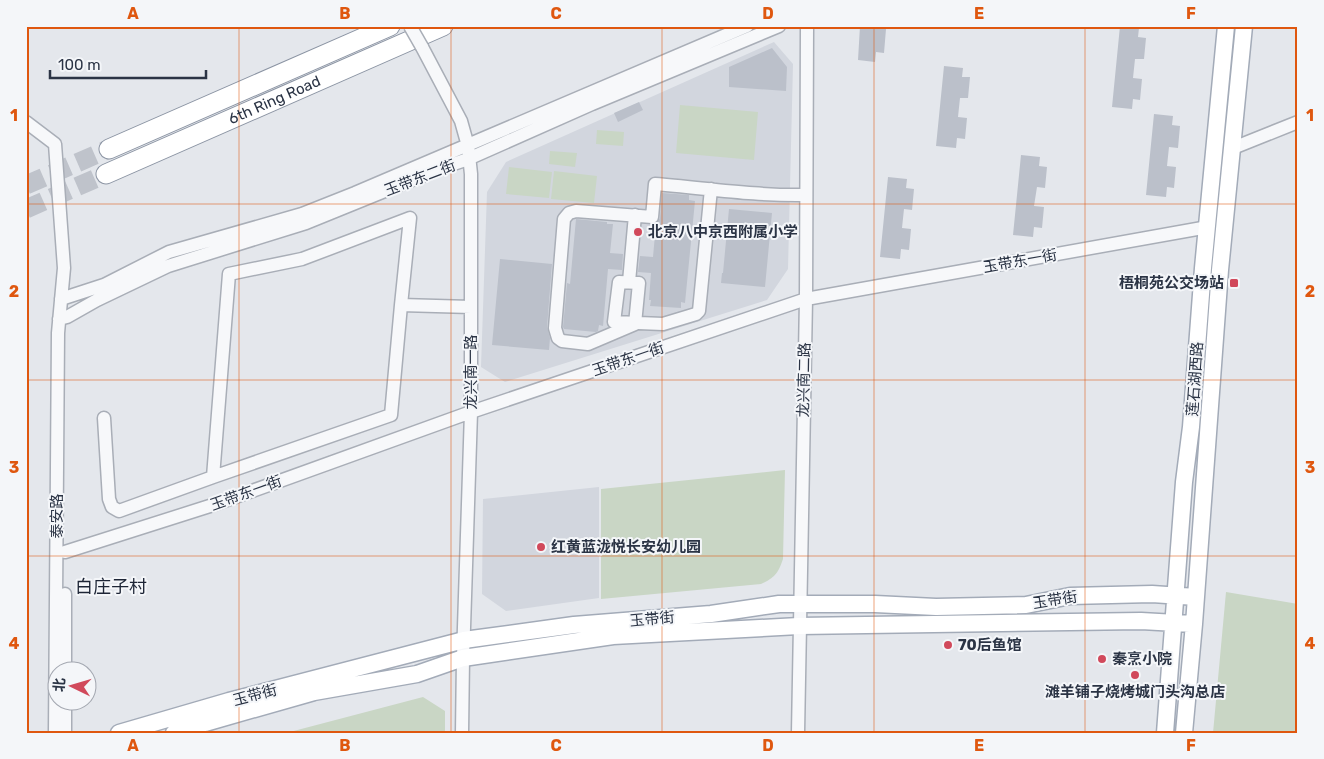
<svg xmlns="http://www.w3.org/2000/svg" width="1324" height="759" viewBox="0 0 1324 759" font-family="Rubik,'Noto Sans SC',sans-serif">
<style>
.built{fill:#d2d6de}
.green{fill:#c9d6c5}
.building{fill:#bbc0ca}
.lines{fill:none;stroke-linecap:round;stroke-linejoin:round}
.highway-tunnel{stroke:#bfc3cb;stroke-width:19;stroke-dasharray:19 9;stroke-linecap:butt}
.minor-casing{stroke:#a9aeb7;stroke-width:15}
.major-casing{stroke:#a3abb8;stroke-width:19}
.highway-casing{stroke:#8b94a3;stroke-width:21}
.minor{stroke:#f7f8fa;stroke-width:12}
.major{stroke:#fff;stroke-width:16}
.highway{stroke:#fff;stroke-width:19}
.minor-bridge-casing{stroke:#a9aeb7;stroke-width:15;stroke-linecap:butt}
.minor-bridge{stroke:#f7f8fa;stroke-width:12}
.grid{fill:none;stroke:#df570f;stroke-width:1;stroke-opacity:0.55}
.poi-dot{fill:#d1495b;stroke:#f4f6f9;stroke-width:2}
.labels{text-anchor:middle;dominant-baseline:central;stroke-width:4;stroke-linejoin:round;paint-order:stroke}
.street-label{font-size:15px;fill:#2b3445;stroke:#f4f6f9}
.poi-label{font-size:15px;font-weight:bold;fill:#2b3445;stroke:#f4f6f9;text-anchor:start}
.quarter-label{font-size:18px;fill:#1d2536;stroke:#f4f6f9}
.neatline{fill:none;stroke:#df570f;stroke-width:2}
.grid-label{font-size:16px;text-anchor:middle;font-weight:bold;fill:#df570f}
</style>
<rect width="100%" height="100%" fill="#e4e7ec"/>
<path class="built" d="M774,42L793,64L788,269L767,300L505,382L481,367L487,192L506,162Z
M599,487V598L506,611L482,594L483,499Z"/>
<path class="green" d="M680,105L758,112L754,160L676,153Z
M597,130L624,132L623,146L596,144Z
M550,151L577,153L575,167L549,164Z
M509,167L552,172L549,198L506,194Z
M554,171L597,176L594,203L551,199Z
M785,470L783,559C778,574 774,578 761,584L601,599V489Z
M1226,592L1298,604V733H1213Z
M423,697L445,711V733H286Z"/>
<path class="building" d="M860,26H878V28L886,29L884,53L876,52L875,62L858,60Z
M1120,26L1139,28L1138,37L1146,38L1144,59H1135L1133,78L1142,79L1140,100L1133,99L1132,109L1112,107Z
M772,48L787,67L786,91L729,87V67Z
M944,66L963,68L962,77H970L968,98H960L958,117L967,118L965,139L957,138L956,148L936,146Z
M639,102L643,110L618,122L614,113Z
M1154,114L1173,116L1172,125L1180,126L1178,148L1169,147L1167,166L1176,167L1174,188L1167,187L1166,197L1146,195Z
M1021,155L1040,157L1039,166L1047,167L1045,188L1037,187L1034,206L1044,207L1042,228L1034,227L1033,237L1013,235Z
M888,177L907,179L906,188L914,189L912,210L904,209L902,228L911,229L909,250L901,249L900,259L880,257Z
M662,193L689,195V200L695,201L685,303L681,302V308L650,306L651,300H649L651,273L638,272L640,256L653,257L656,224L660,218Z
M729,209L772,213L765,287L721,283L722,273H723Z
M576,219L607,222V224H613L610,253L623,254L622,270L608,269L603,326L599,325L598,331L596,332L564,329L563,327L567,283L570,284Z
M500,259L552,264L547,327L550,338L549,350L492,345Z"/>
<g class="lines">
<path class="highway-tunnel" d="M26,185L109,149
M26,209L106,174"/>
<g class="minor-casing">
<path id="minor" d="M422,47L461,121L468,146L471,174V412L463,658L462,733
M26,122L55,144L64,268L58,333L55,733
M1233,148L1298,122
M711,189L699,311L696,314L663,324L614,322L619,282L639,283L635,324L588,344L562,341L558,338L555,328L564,219L569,213L576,211L652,217L655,184C705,188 756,196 805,195
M629,282L635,215
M61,299L104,285L169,252L302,214L355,193L747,26
M401,305L391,415L213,477L229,274L302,259L410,218L401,305L471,307
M59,319L67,317L97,300L168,266L306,223L439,169L468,159L592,104L779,26
M104,418L109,499L112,507L119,511L213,477
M65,552L216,504L471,412L806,299L1208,227
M65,672V594
M65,733V702
M798,733L806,299L807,26"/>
</g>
<g class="major-casing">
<path id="major" d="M119,733L229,701L464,640L574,625L711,614L779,604H875L936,607L1026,605L1070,596L1152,594L1196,597
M174,733L205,723L314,692L417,674L463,658L613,636L799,626L1141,621L1194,624
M1165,733L1184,482L1191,427L1203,268L1226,26
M1184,733L1194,624L1220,270L1244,26"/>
</g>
<g class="highway-casing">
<g id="highway">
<path d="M109,149L390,26"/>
<path id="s1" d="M106,174L443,26"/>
</g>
</g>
<use href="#minor" class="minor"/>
<use href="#major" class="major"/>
<use href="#highway" class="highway"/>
<g class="minor-bridge-casing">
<path id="minor-bridge" d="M410,26L422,47"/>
</g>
<use href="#minor-bridge" class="minor-bridge"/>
</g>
<path class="grid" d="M239,26V733M451,26V733M662,26V733M874,26V733M1085,26V733M26,204H1298M26,380H1298M26,556H1298"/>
<g class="poi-dot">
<circle cx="638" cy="232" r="5"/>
<rect x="1229" y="278" width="10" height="10" rx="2.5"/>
<circle cx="541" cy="547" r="5"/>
<circle cx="948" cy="645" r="5"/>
<circle cx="1102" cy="659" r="5"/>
<circle cx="1135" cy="675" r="5"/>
</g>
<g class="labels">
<g class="street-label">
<text stroke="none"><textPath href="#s1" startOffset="184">6th Ring Road</textPath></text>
<text transform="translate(420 178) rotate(-21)">玉带东二街</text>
<text transform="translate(1020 261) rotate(-10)">玉带东一街</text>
<text transform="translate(628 359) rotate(-19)">玉带东一街</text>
<text transform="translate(471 372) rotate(-90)">龙兴南一路</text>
<text transform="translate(1195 379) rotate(-86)">莲石湖西路</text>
<text transform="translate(804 380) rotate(-89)">龙兴南二路</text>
<text transform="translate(246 493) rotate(-20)">玉带东一街</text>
<text transform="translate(57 516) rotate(-90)">泰安路</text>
<text transform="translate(1055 600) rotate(-9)">玉带街</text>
<text transform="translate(652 619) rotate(-5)">玉带街</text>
<text transform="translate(255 695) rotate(-15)">玉带街</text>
</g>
<g class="poi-label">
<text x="648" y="232">北京八中京西附属小学</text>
<text x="1224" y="283" text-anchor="end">梧桐苑公交场站</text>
<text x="551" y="547">红黄蓝泷悦长安幼儿园</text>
<text x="958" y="645">70后鱼馆</text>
<text x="1112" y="659">秦烹小院</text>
<text x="1135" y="692" text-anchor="middle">滩羊铺子烧烤城门头沟总店</text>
</g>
<g class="quarter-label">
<text x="111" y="587">白庄子村</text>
</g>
</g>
<rect width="1324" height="759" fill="none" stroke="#f4f6f9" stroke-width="55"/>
<g transform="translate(72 686) rotate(275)"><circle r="24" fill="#f4f6f9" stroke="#a4a8b1"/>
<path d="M0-4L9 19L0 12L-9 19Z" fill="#d1495b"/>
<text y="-8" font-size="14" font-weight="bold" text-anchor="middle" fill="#2b3445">北</text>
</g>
<path d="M50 70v8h156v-8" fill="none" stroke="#2b3445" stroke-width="2.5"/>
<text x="58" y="70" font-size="15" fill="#2b3445" stroke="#f4f6f9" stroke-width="4" paint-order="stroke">100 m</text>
<rect x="28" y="28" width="1268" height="704" class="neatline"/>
<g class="grid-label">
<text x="133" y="19">A</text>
<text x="345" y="19">B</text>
<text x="556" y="19">C</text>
<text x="768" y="19">D</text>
<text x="979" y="19">E</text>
<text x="1191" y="19">F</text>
<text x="14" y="121">1</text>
<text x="1310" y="121">1</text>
<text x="14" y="297">2</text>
<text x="1310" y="297">2</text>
<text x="14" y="473">3</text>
<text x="1310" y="473">3</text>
<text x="14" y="649">4</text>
<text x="1310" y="649">4</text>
<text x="133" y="751">A</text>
<text x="345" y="751">B</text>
<text x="556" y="751">C</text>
<text x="768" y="751">D</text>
<text x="979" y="751">E</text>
<text x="1191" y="751">F</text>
</g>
</svg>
